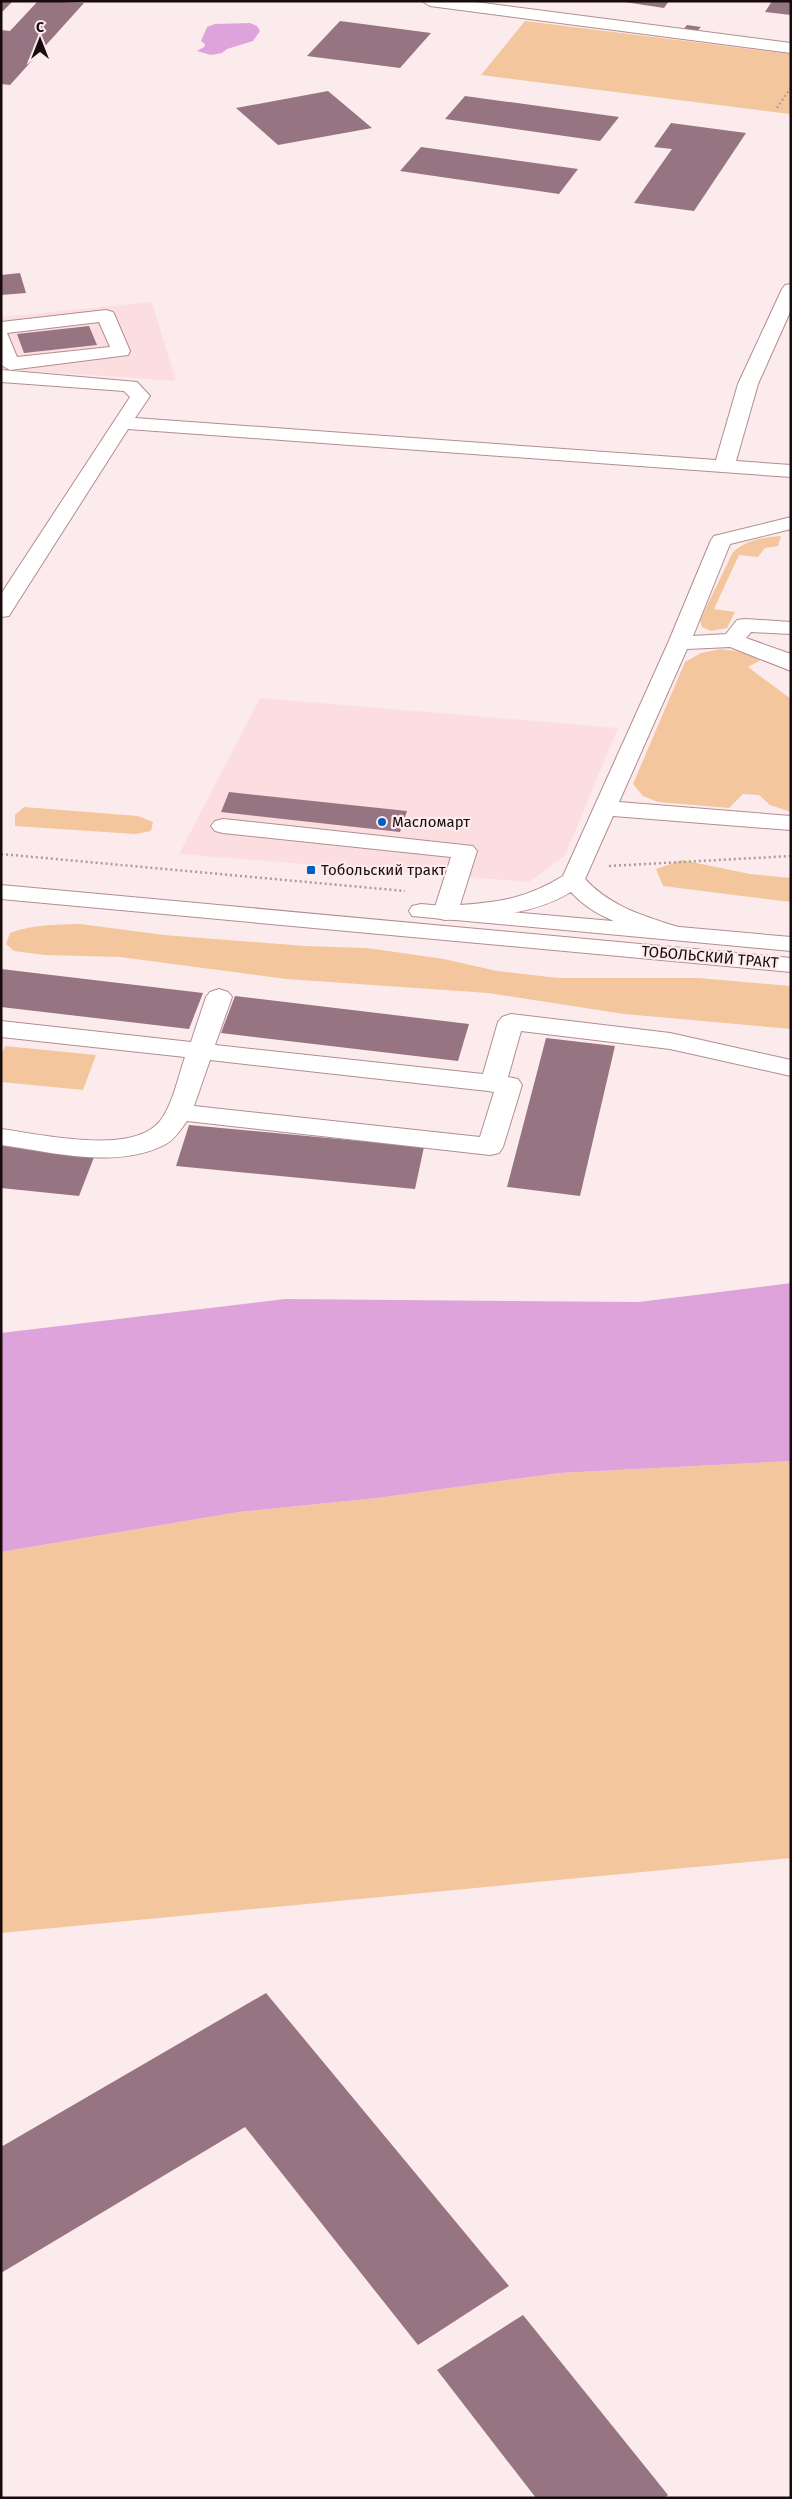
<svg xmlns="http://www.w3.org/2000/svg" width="792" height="2499" viewBox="0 0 792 2499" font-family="'Fira Sans',sans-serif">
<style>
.built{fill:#fddee0}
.green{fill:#f4c69e}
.water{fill:#dfa3dc}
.building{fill:#967482}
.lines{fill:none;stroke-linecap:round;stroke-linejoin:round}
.minor-casing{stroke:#b38d8f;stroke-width:2}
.major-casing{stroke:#b38d8f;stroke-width:2}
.path-far1{stroke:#aa9b9c;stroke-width:2;stroke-dasharray:2 2.5;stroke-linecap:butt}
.path{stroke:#aa9b9c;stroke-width:2.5;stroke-dasharray:2 3;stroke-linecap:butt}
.minor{fill:#fff;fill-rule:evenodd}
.major{fill:#fff;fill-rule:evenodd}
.poi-dot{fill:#005dc5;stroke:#fcebec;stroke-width:2}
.labels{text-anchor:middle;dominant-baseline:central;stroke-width:4.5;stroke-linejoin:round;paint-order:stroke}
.poi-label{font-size:15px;fill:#180b0c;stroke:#fcebec;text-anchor:start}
.street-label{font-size:15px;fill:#180b0c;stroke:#fcebec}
</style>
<rect width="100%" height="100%" fill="#fcebec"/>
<path class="built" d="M152,302L176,381L1,369V317Z
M260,698L618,728L565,856L529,882L179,854Z"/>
<path class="green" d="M525,21L791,54V112L790,114L481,75Z
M781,536L778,546L765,548L758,557L739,555L714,609L735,612L727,628L711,631L702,627L700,620L733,552C748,539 762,538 781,536Z
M720,649L744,652L763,659L748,667L791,699V812L770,805L759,795L743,794L729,808L658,802L643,796L633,784L685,662L701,653Z
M24,807L138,816L153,822L151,831L135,834L15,826V815Z
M682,860L750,874L791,878V902L663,886L656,869Z
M80,924L164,935L306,946L367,948L444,959L497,971L558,978H699L791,986V1029L624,1014L488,993L286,979L120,957L45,955L14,951L6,944L10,933C33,924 56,925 80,924Z
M5,1046L96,1055L83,1090L1,1082V1056Z
M791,1461V1858L1,1933V1552L239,1512L377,1498L560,1473Z"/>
<path class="water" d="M250,23L257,26L260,31L253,41L227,49L222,53L211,55L197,51L204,47L205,44L201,41L207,27L215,24Z
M791,1283V1461L560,1473L377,1498L239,1512L1,1552V1333L285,1299L639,1302Z"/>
<path class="building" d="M1,1H13L1,13Z
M38,1L84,3L10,85L1,84V30L10,31Z
M618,1H669L664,8Z
M772,1H791V15L765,12Z
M340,21L431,33L400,68L307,56Z
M687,25L701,27L696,32L683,30Z
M328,91L372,128L278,145L236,108Z
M465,96L619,117L600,141L445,119Z
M671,123L746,133L694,211L634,203L672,149L654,147Z
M421,147L578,169L559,194L400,171Z
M20,273L26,293L1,295V275Z
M89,326L97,345L24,353L17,334Z
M229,792L407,811L400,832L221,812Z
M1,969L203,993L189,1029L1,1007Z
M235,996L469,1024L458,1061L221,1033Z
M546,1038L615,1046L580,1196L507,1187Z
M189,1125L424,1147L415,1189L176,1166Z
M1,1141L96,1152L79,1196L1,1188Z
M266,1993L509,2286L418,2345L245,2127L1,2273V2147Z
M523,2315L668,2495L664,2498H536L437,2370Z"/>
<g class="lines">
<g class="minor-casing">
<path id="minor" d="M422,1H468L791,43V53L430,6Z
M791,284V310L758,384L736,461L791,465V477L128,429L12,611L9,616L1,617V594L130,397L124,391L1,382V370L137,382L150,396L135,418L716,460L738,384L782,289L785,285Z
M106,310L113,312L115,316L130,351L128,355L10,370L1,365V322ZM99,322L110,347L17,357L7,333Z
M791,517V529L730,544L693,636L726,634L737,620L745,619L791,622V634L751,632L746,638L791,654V671L730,647L687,649L619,802L791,816V830L613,816L585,879C612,908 645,916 681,928L684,933L681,938L672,940L663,938C630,927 595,919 571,892C533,915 488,917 445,920L436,918L433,913L451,857L223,833L215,831L211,826L215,821L223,819L473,846L477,851L460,905C501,902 527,898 563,876L668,643L711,540L714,536Z
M219,989L228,992L232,997L215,1045L483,1074L498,1022L502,1017L511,1014L670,1033L791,1060V1076L670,1049L521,1031L508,1077L518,1079L522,1085L503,1147L499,1153L490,1155L187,1121C181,1129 175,1139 166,1144C118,1170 52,1152 1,1145V1129C41,1134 132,1156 160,1121C173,1104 178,1077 185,1057L1,1037V1021L191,1042L206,997L210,992ZM210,1060L488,1091L494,1092L480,1137L194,1106Z"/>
</g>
<g class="major-casing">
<path id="major" d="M1,885L791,958V972L1,899Z
M421,904L791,937V951L412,916L409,911L412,906Z"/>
</g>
<path class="path-far1" d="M777,108L791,87"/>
<path class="path" d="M1,854L405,891
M609,866L791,856"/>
<use href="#minor" class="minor"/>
<use href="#major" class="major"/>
</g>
<g class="poi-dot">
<circle cx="382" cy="822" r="5"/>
<rect x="306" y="865" width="10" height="10" rx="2.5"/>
</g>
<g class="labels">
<g class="poi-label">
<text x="392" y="822">Масломарт</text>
<text x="321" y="870">Тобольский тракт</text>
</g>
<g class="street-label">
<text transform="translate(710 957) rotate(5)">ТОБОЛЬСКИЙ ТРАКТ</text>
</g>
</g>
<rect width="792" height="2499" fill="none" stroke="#180b0c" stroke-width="5"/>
<g transform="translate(40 40)" stroke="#fcebec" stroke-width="4" paint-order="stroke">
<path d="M0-4L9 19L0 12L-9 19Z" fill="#180b0c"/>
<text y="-8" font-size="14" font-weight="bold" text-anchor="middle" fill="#180b0c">С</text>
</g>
</svg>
